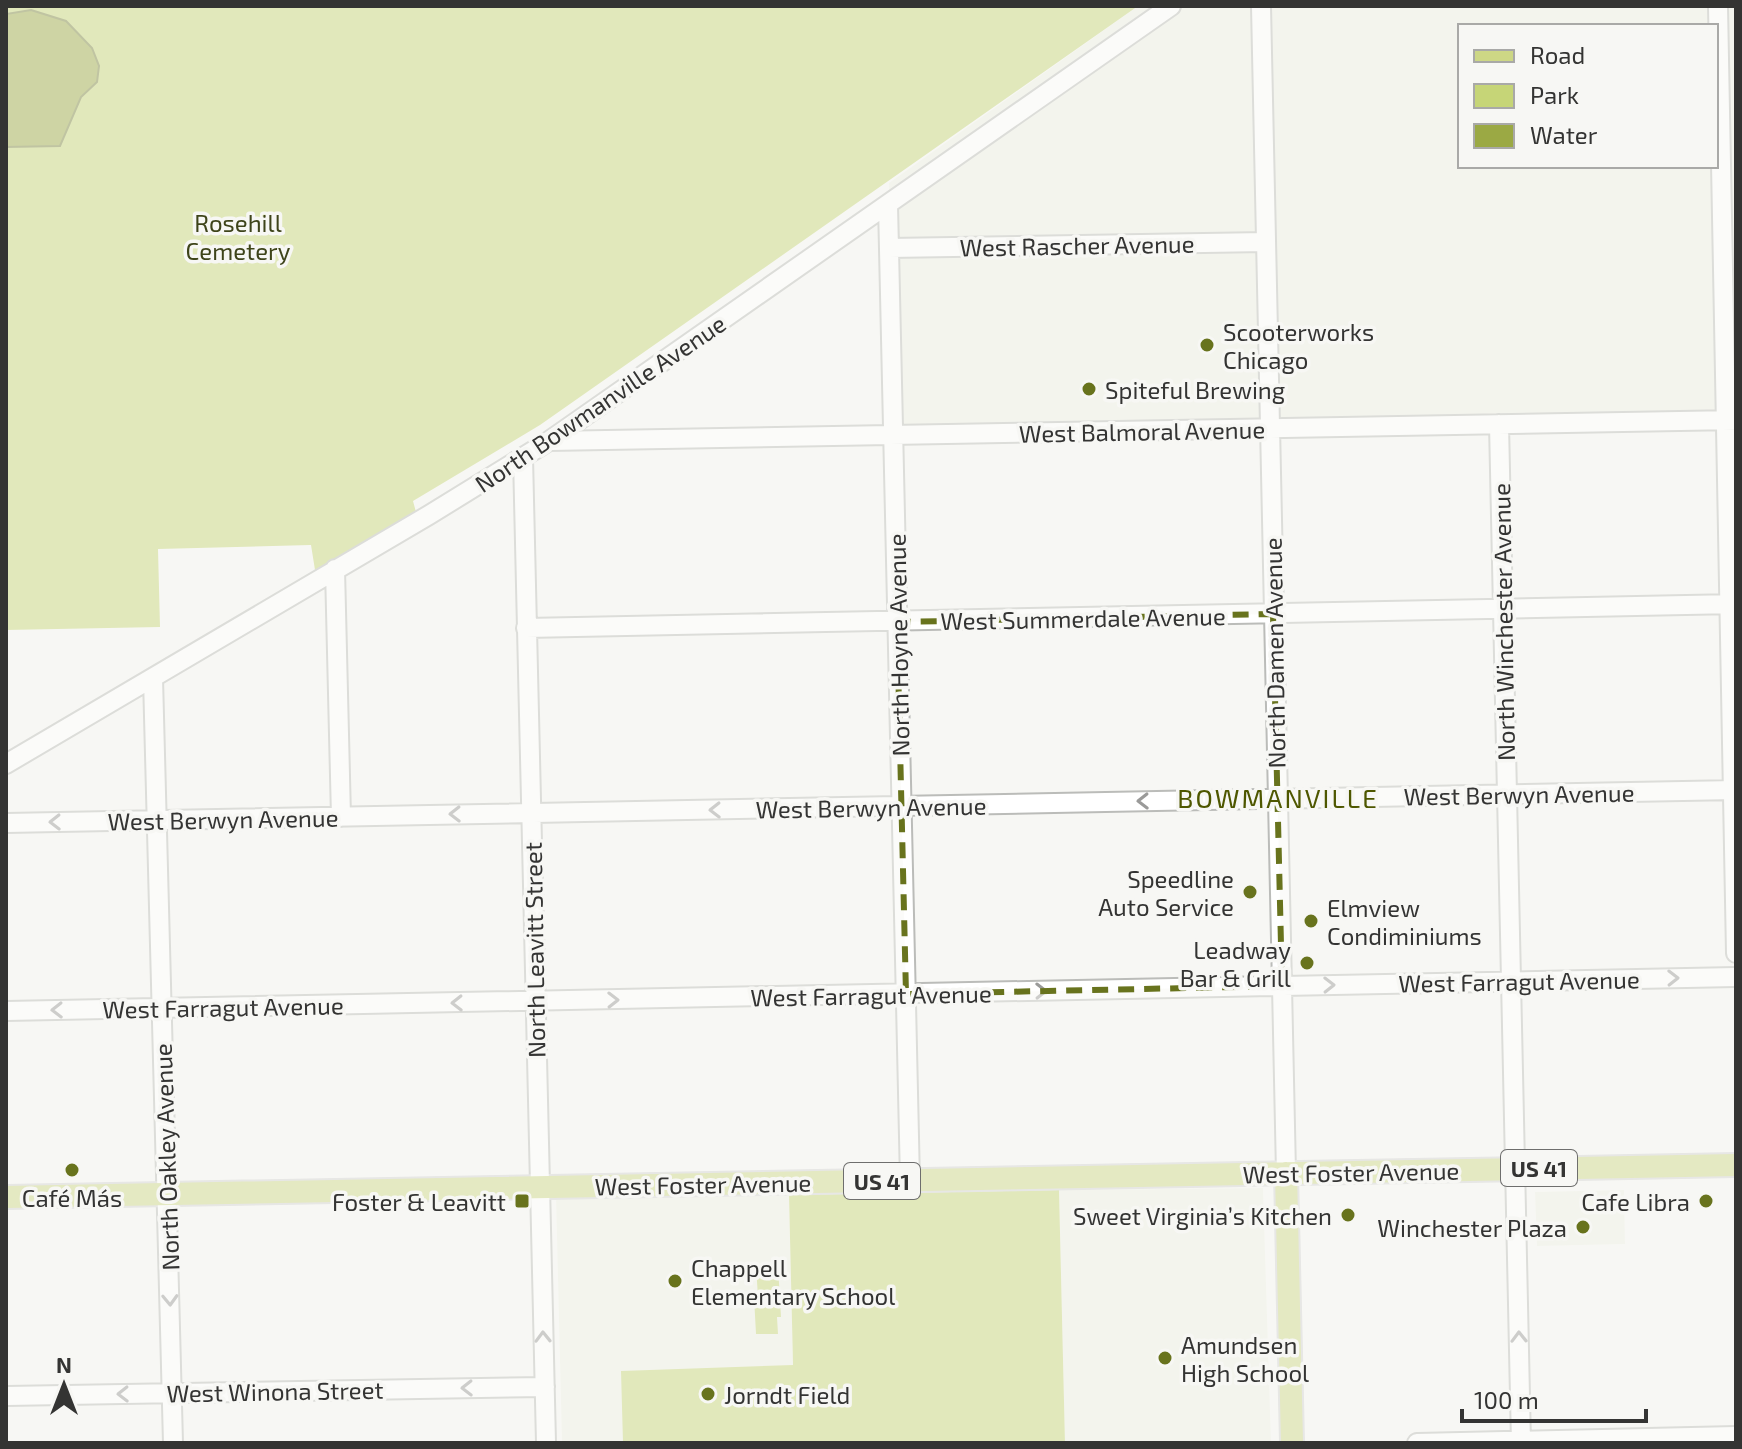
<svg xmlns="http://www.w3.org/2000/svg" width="1742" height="1449" viewBox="0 0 1742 1449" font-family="'Exo 2',sans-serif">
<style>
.built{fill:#eef0e5;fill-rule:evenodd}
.green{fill:#c6d577}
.water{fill:#9ba944;stroke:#7c863f;stroke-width:2}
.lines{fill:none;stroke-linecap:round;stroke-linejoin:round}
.minor-casing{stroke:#bbbcb9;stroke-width:22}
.major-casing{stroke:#d2d2d2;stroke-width:26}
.minor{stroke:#fff;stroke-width:18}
.major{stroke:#cdd785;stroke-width:22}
.oneway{stroke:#9a9a99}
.marked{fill:none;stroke:#68731d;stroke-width:6;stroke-dasharray:16 10;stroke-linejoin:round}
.poi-dot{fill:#68731d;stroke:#f7f7f4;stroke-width:3}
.labels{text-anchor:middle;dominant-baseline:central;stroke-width:7;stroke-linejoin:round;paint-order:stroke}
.shield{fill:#f7f7f4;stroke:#6e6e6d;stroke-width:2}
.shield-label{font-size:22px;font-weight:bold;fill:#343433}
.park-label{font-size:24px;fill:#3e441a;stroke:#f7f7f4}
.street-label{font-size:24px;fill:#343433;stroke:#f7f7f4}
.poi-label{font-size:24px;fill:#343433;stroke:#f7f7f4;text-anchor:start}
.neighbourhood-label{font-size:26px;letter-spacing:2px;fill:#4e5700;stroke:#f7f7f4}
</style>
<rect width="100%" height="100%" fill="#f7f7f4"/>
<path class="built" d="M1138,6H1736V418L897,436L889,183ZM1460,26H1716V166H1460Z
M1263,1188L1271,1443H1065L1059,1190Z
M1624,1190L1625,1244L1537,1246L1535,1192Z
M789,1195L793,1365L827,1443H562L556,1197Z"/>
<path class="green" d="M6,6H1138L540,425L413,501L416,512L315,570L311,545L158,549L160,627L6,630Z
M1059,1190L1065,1443H623L621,1371L793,1365L789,1195Z
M756,1266H778L781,1317H777L778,1334H756L754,1297H758Z"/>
<path class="water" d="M31,10L66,21L92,48L99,66L97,82L81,97L60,146L6,147V14Z"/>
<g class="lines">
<g class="minor-casing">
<path id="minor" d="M1261,6L1286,1173
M1718,6L1736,953
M888,205L910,1181
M889,248L1266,242
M1499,424L1521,1443
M549,441L1736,420
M523,457L546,1443
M335,569L341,817
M526,628L1736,604
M153,678L173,1443
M6,764L429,515L549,441L1171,6
M6,823L1736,790
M6,1011L1736,977
M6,1396L545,1387
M1417,1443L1736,1436"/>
</g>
<g class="major-casing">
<path id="major" d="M1286,1173L1292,1443
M6,1197L1736,1165"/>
</g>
<use href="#minor" class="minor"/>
<use href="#major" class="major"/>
</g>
<defs><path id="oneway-chevron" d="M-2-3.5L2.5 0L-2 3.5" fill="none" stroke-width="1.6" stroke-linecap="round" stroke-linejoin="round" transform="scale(2)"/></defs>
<g class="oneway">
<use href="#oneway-chevron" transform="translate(1143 801) rotate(179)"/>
<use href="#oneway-chevron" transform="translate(715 810) rotate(179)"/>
<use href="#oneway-chevron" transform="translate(455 814) rotate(179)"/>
<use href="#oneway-chevron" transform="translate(55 822) rotate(179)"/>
<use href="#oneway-chevron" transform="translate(1673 978) rotate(-1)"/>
<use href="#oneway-chevron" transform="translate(1329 985) rotate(-1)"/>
<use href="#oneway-chevron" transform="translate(1041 991) rotate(-1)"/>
<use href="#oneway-chevron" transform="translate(613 1000) rotate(-1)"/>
<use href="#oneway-chevron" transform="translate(457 1003) rotate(179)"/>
<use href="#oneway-chevron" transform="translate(57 1010) rotate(179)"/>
<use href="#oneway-chevron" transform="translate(170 1300) rotate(88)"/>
<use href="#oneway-chevron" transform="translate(543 1337) rotate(-91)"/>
<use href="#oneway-chevron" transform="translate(1519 1337) rotate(-91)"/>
<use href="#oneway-chevron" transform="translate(467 1388) rotate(179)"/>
<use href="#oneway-chevron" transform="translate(123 1394) rotate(179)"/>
</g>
<path d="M0 0H1742V1449H0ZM1273,614L1282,986L906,994L897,622Z" fill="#f7f7f4" fill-opacity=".55" fill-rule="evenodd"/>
<path class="marked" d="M1273,614L1282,986L906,994L897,622Z"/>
<g class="poi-dot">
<circle cx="1207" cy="345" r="8"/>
<circle cx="1089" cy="389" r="8"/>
<circle cx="1250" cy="892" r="8"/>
<circle cx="1311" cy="921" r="8"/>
<circle cx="1307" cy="963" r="8"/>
<circle cx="72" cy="1170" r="8"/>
<rect x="514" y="1193" width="16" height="16" rx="4"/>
<circle cx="1706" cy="1201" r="8"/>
<circle cx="1348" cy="1215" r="8"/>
<circle cx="1583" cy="1227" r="8"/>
<circle cx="675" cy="1281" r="8"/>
<circle cx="1165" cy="1358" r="8"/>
<circle cx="708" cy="1394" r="8"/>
</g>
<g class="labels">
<g class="shield">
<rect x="1501" y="1150" width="76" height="36" rx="6"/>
<rect x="844" y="1163" width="76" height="36" rx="6"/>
</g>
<g class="shield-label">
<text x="1539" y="1168">US 41</text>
<text x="882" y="1181">US 41</text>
</g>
<g class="park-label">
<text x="238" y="222">Rosehill<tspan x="238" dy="28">Cemetery</tspan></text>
</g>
<g class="street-label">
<text transform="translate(1077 245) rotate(-1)">West Rascher Avenue</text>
<text transform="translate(600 403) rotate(-34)">North Bowmanville Avenue</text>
<text transform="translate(1142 431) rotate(-1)">West Balmoral Avenue</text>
<text transform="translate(1083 618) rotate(-1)">West Summerdale Avenue</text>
<text transform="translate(1503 622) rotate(-91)">North Winchester Avenue</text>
<text transform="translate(898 645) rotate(-91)">North Hoyne Avenue</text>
<text transform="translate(1274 653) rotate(-91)">North Damen Avenue</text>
<text transform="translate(1519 794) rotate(-1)">West Berwyn Avenue</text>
<text transform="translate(871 807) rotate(-1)">West Berwyn Avenue</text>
<text transform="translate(223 819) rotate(-1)">West Berwyn Avenue</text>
<text transform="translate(534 950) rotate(-91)">North Leavitt Street</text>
<text transform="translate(1519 981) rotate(-1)">West Farragut Avenue</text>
<text transform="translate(871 995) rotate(-1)">West Farragut Avenue</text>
<text transform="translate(223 1007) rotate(-1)">West Farragut Avenue</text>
<text transform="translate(166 1157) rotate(-92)">North Oakley Avenue</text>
<text transform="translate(1351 1172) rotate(-1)">West Foster Avenue</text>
<text transform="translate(703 1184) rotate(-1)">West Foster Avenue</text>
<text transform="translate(275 1391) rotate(-1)">West Winona Street</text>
</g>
<g class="poi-label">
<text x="1223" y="331">Scooterworks<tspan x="1223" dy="28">Chicago</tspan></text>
<text x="1105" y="389">Spiteful Brewing</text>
<text x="1234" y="878" text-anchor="end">Speedline<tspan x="1234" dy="28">Auto Service</tspan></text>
<text x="1327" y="907">Elmview<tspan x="1327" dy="28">Condiminiums</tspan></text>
<text x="1291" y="949" text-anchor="end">Leadway<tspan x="1291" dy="28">Bar &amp; Grill</tspan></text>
<text x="72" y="1197" text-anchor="middle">Café Más</text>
<text x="506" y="1201" text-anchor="end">Foster &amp; Leavitt</text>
<text x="1690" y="1201" text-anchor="end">Cafe Libra</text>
<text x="1332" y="1215" text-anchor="end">Sweet Virginia’s Kitchen</text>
<text x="1567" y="1227" text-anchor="end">Winchester Plaza</text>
<text x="691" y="1267">Chappell<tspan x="691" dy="28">Elementary School</tspan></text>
<text x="1181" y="1344">Amundsen<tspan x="1181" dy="28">High School</tspan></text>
<text x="724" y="1394">Jorndt Field</text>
</g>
<g class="neighbourhood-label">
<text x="1278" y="797">BOWMANVILLE</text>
</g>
</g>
<rect width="1742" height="1449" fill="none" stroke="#343433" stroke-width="16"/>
<rect x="1458" y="24" width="260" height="144" fill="#f7f7f4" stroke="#a9a9a7" stroke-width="2"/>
<rect x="1474" y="50" width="40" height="12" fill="#cdd785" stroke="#a9a9a7" stroke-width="2"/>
<text x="1530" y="64" font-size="24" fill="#343433">Road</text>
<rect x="1474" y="84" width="40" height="24" fill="#c6d577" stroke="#a9a9a7" stroke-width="2"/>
<text x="1530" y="104" font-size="24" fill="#343433">Park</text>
<rect x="1474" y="124" width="40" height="24" fill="#9ba944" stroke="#a9a9a7" stroke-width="2"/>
<text x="1530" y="144" font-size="24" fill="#343433">Water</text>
<g transform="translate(64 1385)" stroke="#f7f7f4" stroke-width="6" paint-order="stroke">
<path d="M0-6L14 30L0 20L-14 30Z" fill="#343433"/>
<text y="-12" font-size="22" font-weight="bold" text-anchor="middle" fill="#343433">N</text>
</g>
<path d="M1462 1409v12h184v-12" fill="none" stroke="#343433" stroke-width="4"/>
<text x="1474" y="1409" font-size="24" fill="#343433" stroke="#f7f7f4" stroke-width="6" paint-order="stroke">100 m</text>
</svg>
